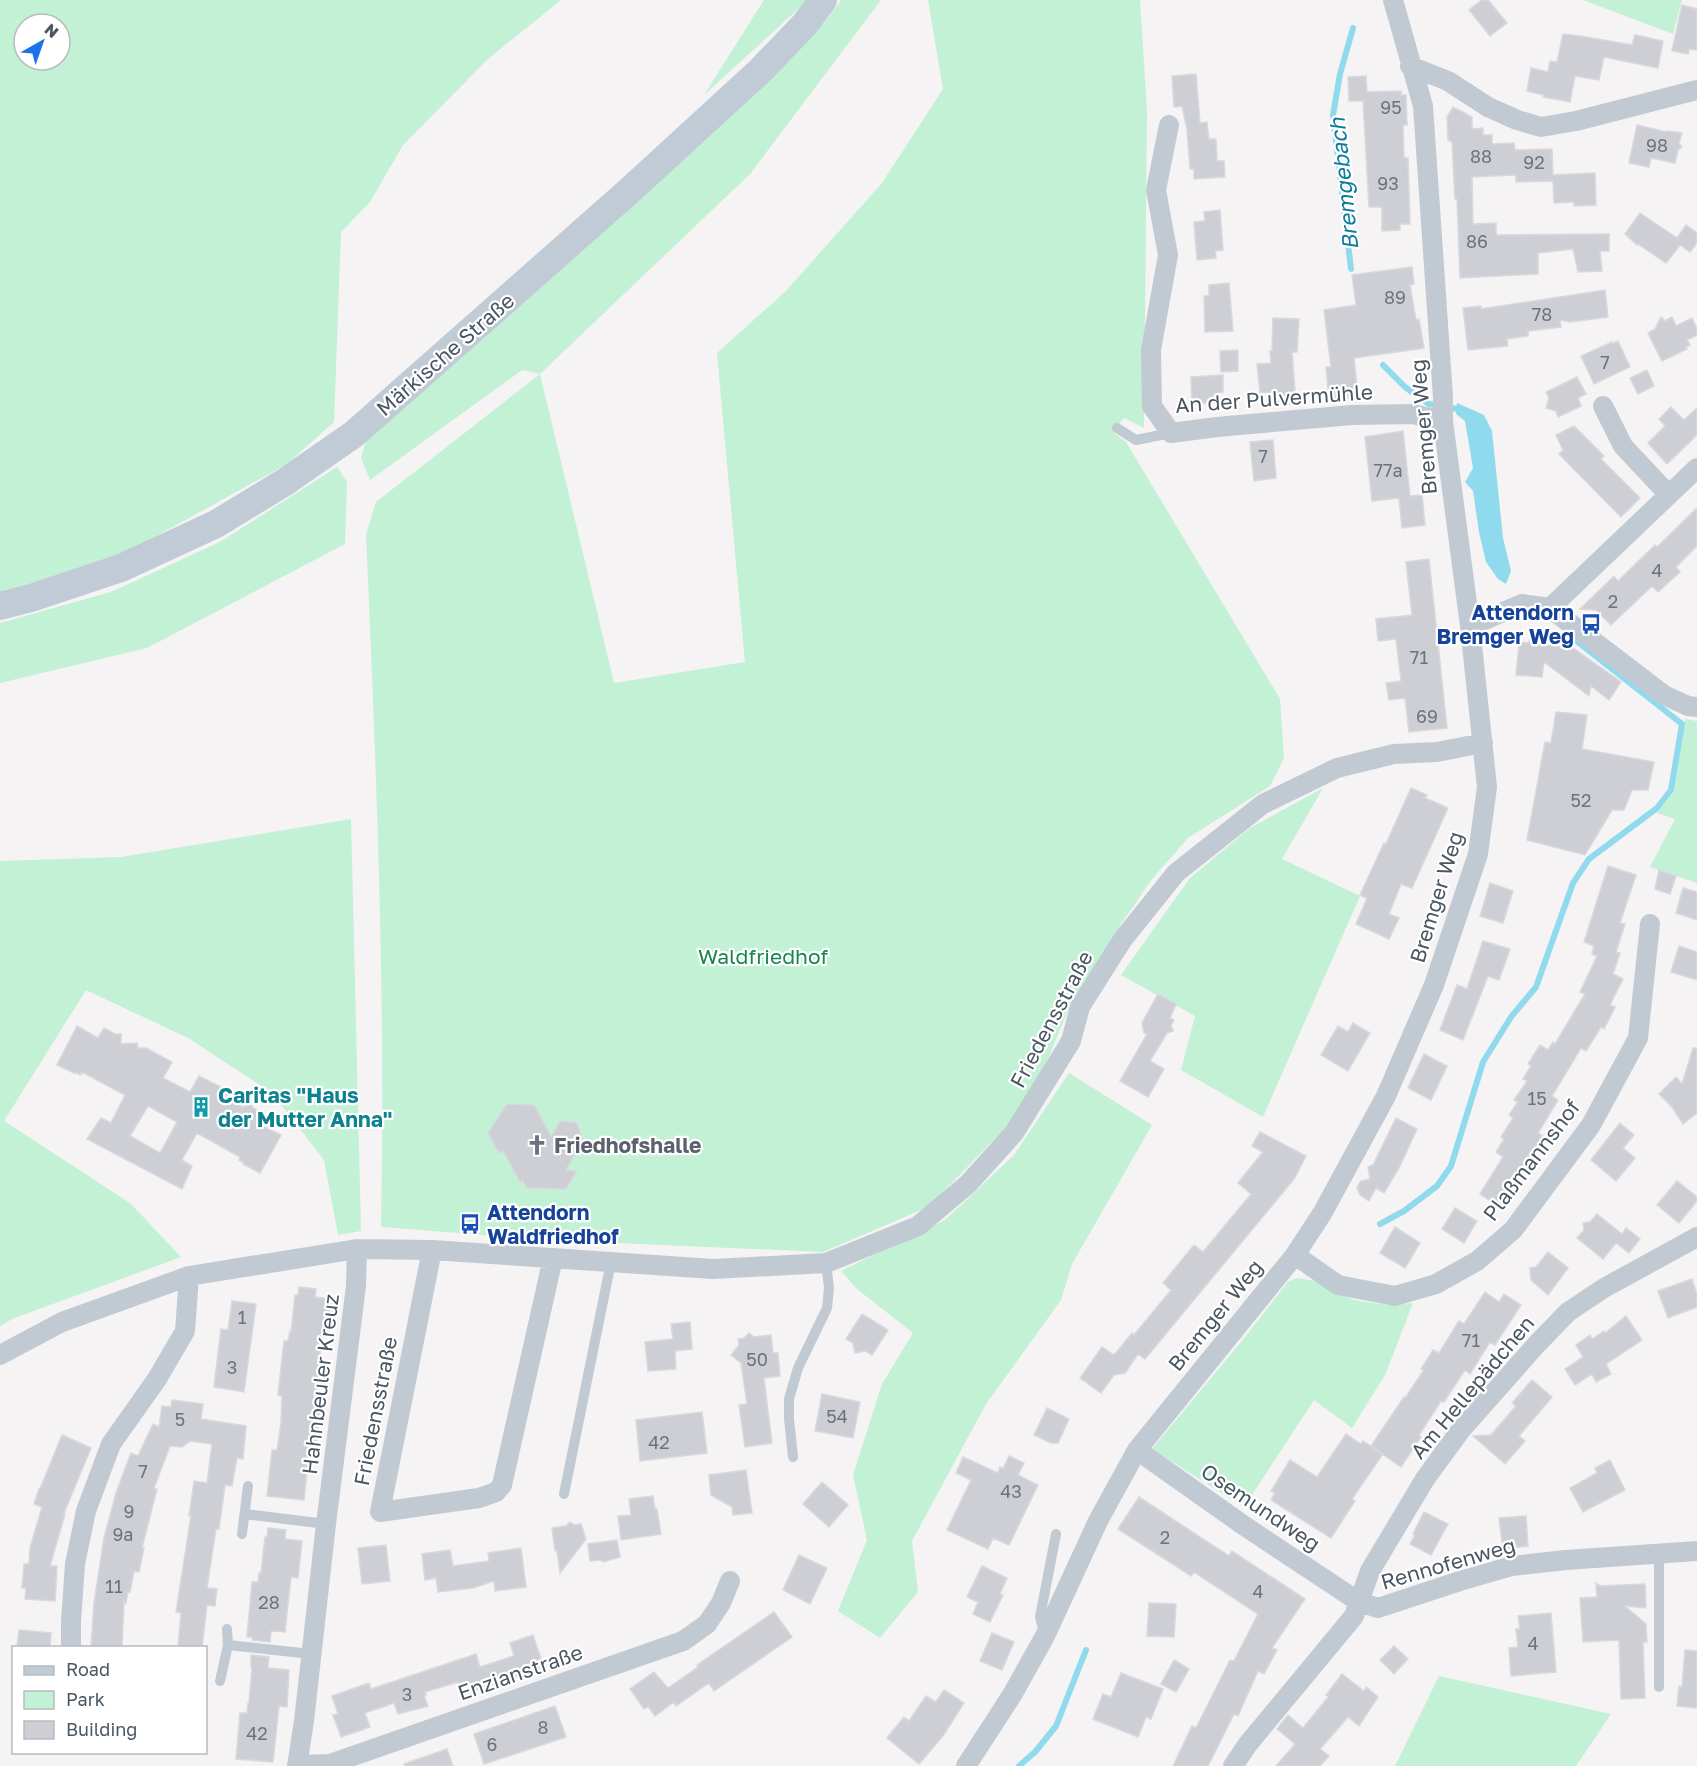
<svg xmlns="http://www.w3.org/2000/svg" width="1697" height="1766" viewBox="0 0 1697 1766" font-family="'Golos Text',sans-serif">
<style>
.green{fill:#c3f1d5;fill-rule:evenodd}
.water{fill:#90daee}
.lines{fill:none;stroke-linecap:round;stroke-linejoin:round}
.stream{stroke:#90daee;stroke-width:6}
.building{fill:#cdcfd5;stroke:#d7d9de;stroke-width:1.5;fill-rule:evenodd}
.service{stroke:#c1cad2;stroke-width:10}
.minor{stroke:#c1cad2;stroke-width:20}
.secondary{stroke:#c1cbd6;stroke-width:28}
.labels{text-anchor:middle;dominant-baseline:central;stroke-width:4.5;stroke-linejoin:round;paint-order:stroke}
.number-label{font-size:18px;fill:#6b747e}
.street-label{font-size:21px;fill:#4a5661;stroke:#fff}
.transit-label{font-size:21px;font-weight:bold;fill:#164399;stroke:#fff;text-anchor:end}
.park-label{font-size:21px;fill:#17864f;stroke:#fff}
.culture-label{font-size:21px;font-weight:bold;fill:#0d838f;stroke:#fff;text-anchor:start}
.worship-label{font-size:21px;font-weight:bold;fill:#5b616d;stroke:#fff;text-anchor:start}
.water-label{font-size:22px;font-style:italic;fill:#0c7c9b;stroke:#fff}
</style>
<rect width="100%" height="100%" fill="#f5f3f3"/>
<path class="green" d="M0,0H561L489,58L403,145L370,202L341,232L334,422L287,464L120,556L0,593ZM24,24H60V60H24Z
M764,0H808L704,95Z
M841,0H881L750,174L540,374L614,683L745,662L717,353L785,292L882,183L943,89L928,0H1140L1147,110L1144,428L1124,418L1113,432L1126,442L1280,699L1284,758L1270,786L1188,838L1152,879L1119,927L1067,1013L1029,1104L928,1207L823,1252L549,1240L381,1227C386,996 376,764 366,534L376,502L540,374L522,370L370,480L361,458L367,438L786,62L827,19Z
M1583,0H1682L1673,34Z
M337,467L347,482L345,544L147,648L0,683V623L111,592L220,542Z
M1685,719L1697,721V883L1650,867L1675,819L1657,813L1674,792Z
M1323,788L1282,859L1360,896L1263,1117L1181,1070L1195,1016L1121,975L1190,878L1250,828Z
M351,819L361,1231L338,1235L324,1160L272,1093L188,1038L86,990L4,1121L130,1203L181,1257L12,1319L0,1326V861L121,857Z
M1069,1073L1152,1125L1072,1264L1061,1300L986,1404L912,1541L918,1592L880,1638L838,1611L867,1540L853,1475L882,1384L913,1333L857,1289L841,1271L945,1220L1014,1155Z
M1297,1278L1316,1281L1354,1300L1387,1305L1413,1303L1385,1375L1352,1428L1314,1400L1244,1507L1152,1449L1241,1342L1288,1282Z
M1439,1676L1611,1714L1576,1766H1395Z"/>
<path class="water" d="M1457,403L1484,415L1492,431L1503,538L1511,571L1506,584L1498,579L1486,562L1479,532L1473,491L1465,482L1473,468L1465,421L1456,414Z"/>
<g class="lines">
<path class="stream" d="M1351,269L1333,115L1340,74L1353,28
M1383,365L1405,387L1429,404L1457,409
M1380,1224L1404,1211L1437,1186L1451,1166L1483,1062L1511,1017L1536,987L1573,883L1589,859L1657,808L1671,790L1682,724L1570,636
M1019,1766L1035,1752L1056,1726L1086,1650"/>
</g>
<path class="building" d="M1482,0H1488L1507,23L1490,36L1469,10Z
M1682,5L1697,9V50L1689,49L1688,54L1672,51Z
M1563,34L1580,36L1632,45L1635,35L1663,41L1658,68L1604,57L1599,80L1575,76L1570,102L1543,97L1544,95L1527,91L1531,68L1548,72L1550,61L1557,62Z
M1196,74L1200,123L1207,122L1209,139H1216L1217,161H1224L1225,177L1194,179V169H1190L1187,129L1182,106L1174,107L1172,76Z
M1366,76L1367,92L1401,91V95H1406L1407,125H1403L1404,158H1408L1410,224H1400V230L1382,231V207H1369L1363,101H1349L1348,77Z
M1453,107L1472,117V129L1483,128V135H1492V144L1514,143L1515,150L1552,149L1553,175L1595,173L1596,205L1574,206V202L1554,203L1553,181L1516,182V175L1472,177L1473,224L1496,223V235L1609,234V251H1600L1602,271L1578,272L1573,249L1538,253V274L1460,278L1457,199H1455L1452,142L1448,140L1447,117Z
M1637,125L1666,132L1667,131L1682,133L1679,143L1682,147L1678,150L1675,163L1651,158L1649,167L1629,163Z
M1220,210L1223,250L1215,251L1216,258L1197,260L1194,222L1205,221L1204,212Z
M1640,213L1677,238L1686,225L1697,233V243L1690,252L1680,245L1666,263L1638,244L1637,245L1625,234Z
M1412,267L1414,284L1410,285L1416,320L1419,319L1424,348L1354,358L1358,397L1329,400L1326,367H1331L1324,310L1356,305L1352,275Z
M1229,283L1233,331L1205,332L1204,296H1209V285Z
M1605,290L1608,317L1570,322L1560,320L1561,327L1528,331V336L1507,339L1508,346L1468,350L1463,308L1481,306V309Z
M1661,317L1665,321L1672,317L1676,326L1692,318L1697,329V335L1687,340L1690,345L1686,347L1687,349L1662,361L1648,333L1655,329Z
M1273,318L1299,319L1297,352H1292L1296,404L1272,405V392L1260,393L1257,364L1271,363L1270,351H1272Z
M1618,341L1630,367L1594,384L1581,356L1612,342V344Z
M1238,350V371L1221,372L1220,351Z
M1647,370L1654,386L1638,394L1630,378Z
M1223,375V392L1218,393L1219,402L1192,404L1191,377Z
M1577,377L1586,394L1578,398L1581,406L1558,417L1556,411L1546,408L1549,398L1546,392Z
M1671,407L1684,420L1697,408V435L1667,464L1648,443L1665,426L1659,419Z
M1574,426L1604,456L1601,459L1640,498L1621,517L1559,454L1563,450L1556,435Z
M1403,431L1410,496L1422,495L1425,525L1402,528L1399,498L1372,501L1365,437Z
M1273,440L1276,478L1254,481L1250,442Z
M1697,508V546L1676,567L1680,572L1658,592L1652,586L1611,625L1596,610L1580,609L1614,576L1618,581L1655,545L1657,547Z
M1429,559L1447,728L1409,732L1405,698L1389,700L1386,683L1401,681L1396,639L1378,641L1376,619L1412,615L1406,562Z
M1531,629L1547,631L1545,645L1573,648L1621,682L1609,700L1591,686L1589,696L1544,662L1542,677L1516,675L1519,644L1516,642L1529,643Z
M1556,712L1587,715L1582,749L1654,762L1648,790H1632L1624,810H1612L1585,855L1527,840L1545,742L1551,743Z
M1411,788L1427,795L1425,798L1448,808L1412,888L1401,884L1389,914L1399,918L1389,939L1356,924L1367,898L1360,895L1384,843L1386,844Z
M1608,866L1636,875L1620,923L1625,924L1616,952L1620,953L1613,974L1623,979L1610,1005L1615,1007L1604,1029L1601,1027L1586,1051L1581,1048L1552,1096L1558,1100L1538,1133L1544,1137L1501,1208L1480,1194L1503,1157L1496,1152L1504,1139L1501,1137L1513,1118L1509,1115L1518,1102L1514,1100L1527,1081L1523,1079L1531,1066L1528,1064L1540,1045L1548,1050L1553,1042L1555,1044L1585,994L1580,992L1597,956L1592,954L1594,946L1584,942Z
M1659,870L1676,876L1670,894L1655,889Z
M1490,883L1513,891L1503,923L1480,916Z
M1683,888L1697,892V920L1676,913Z
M1483,941L1510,949L1499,980L1488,976L1463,1040L1440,1030L1457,985L1467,989Z
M1679,946L1697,952V980L1671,972Z
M1158,994L1176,1004L1170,1018L1174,1020L1171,1025L1173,1031L1167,1033L1150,1061L1164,1069L1148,1097L1120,1081L1147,1034L1144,1033L1142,1023Z
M1353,1023L1370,1033L1348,1071L1321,1055L1338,1026L1348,1032Z
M77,1026L98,1038L104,1028L115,1034H121V1044L137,1043L138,1048H146L172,1062L163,1078L190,1092L199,1076L225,1089L229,1097L234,1094L242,1107L250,1103L253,1108L265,1114L259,1124L281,1135L260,1173L243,1164L244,1163L239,1160L240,1157L197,1133L182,1160L192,1166L182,1189L87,1139L101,1118L111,1123L125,1095L82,1072L80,1075L75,1072L74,1073L57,1065ZM148,1106L177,1122L160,1153L130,1136Z
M1693,1048H1697V1113L1683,1124L1672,1107L1659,1094L1676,1077L1682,1084Z
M1424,1054L1447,1066L1431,1100L1408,1088Z
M507,1104L534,1105L551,1136L560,1121L577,1123L583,1140L566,1170L577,1171L566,1189L527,1188L522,1180L520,1182L503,1151L499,1153L488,1133Z
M1396,1118L1417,1129L1399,1168L1384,1193L1376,1188L1369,1201L1360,1195L1357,1187L1361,1181L1370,1179L1368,1167L1373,1165Z
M1620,1123L1634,1135L1623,1148L1635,1158L1616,1181L1591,1160Z
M1260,1132L1306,1156L1294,1179L1145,1359L1138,1354L1125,1373L1114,1375L1101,1393L1080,1378L1102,1347L1114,1355L1132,1333L1134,1335L1171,1290L1163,1283L1194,1245L1203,1252L1251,1194L1238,1183L1263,1152L1252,1146Z
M1677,1181L1697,1197V1201L1679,1223L1657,1205Z
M1455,1208L1477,1221L1464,1243L1442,1229Z
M1597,1214L1622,1234L1626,1228L1640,1239L1629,1253L1616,1243L1603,1259L1577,1238L1584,1230L1583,1223L1590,1222Z
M1395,1227L1420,1243L1405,1268L1380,1253Z
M1548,1252L1568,1268L1548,1295L1531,1280L1530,1268L1536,1267Z
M1692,1279L1697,1294V1307L1668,1318L1658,1291Z
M299,1287L316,1289L315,1297L332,1299L328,1336H322L314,1408L320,1409L316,1446L310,1445L304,1500L267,1496L272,1450H277L281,1423L282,1396L278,1395L284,1341H288L290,1331L291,1332L295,1295H298Z
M1485,1292L1499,1302L1504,1294L1521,1305L1495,1345L1490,1342L1470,1374L1465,1370L1444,1402L1441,1401L1419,1435L1421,1437L1401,1467L1371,1446L1404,1397L1405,1398L1424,1370L1421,1369L1433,1350L1439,1353L1459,1321L1464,1324Z
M232,1301L256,1304L244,1392L214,1387L221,1329L228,1330Z
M862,1314L888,1330L872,1355L865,1351L855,1353L853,1343L846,1339Z
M1626,1316L1642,1340L1606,1364L1611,1374L1596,1382L1592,1374L1575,1385L1565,1369L1583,1357L1576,1345L1590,1335L1592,1339L1604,1331L1605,1333Z
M690,1322L692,1349L675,1351L676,1369L648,1371L645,1342L673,1339L671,1324Z
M749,1333L754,1337L771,1335L773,1353H778L780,1376L764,1378L772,1443L745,1447L739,1405L747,1404L741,1363L731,1355L739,1345L738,1339L744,1338Z
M1532,1380L1552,1397L1519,1436L1525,1441L1505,1464L1473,1436L1491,1435L1516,1406L1512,1403Z
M822,1394L860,1402L853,1438L815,1431Z
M172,1400L203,1404L201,1419L246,1426L243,1459L237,1458L232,1486L225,1485L219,1529H216L207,1588L217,1589L215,1606L207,1605L202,1647H178L181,1613L176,1612L191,1516H189L194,1481L207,1483L212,1444L190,1441L182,1447L170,1446L154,1488L157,1489L142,1548H144L139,1572L134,1571L130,1592L128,1591L126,1603L124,1602L122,1647H91L94,1603L104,1538L116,1493L131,1453L138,1456L153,1424L159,1427L162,1406L171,1407Z
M1047,1408L1069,1419L1058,1443H1051L1034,1435Z
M702,1412L707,1453L640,1461L636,1420Z
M1346,1434L1361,1444L1363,1441L1383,1454L1352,1499L1355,1501L1331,1538L1271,1500L1275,1493L1271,1491L1290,1460L1317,1477Z
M62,1435L91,1448L64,1513L65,1514L50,1566H57L55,1601L25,1599L26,1588H22L24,1564H29L30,1548L42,1507L34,1504L39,1489H40Z
M1009,1456L1024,1463L1018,1475L1038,1485L1009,1545L993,1538L988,1549L947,1530L971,1480L956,1473L963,1457L998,1473L1000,1467L1003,1469Z
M1610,1460L1625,1490L1583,1512L1570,1488L1597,1473L1595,1468Z
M746,1470L752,1513L733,1515L732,1507L711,1495L709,1475Z
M822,1482L848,1505L829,1527L803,1504Z
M653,1496L655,1509H657L661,1534L621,1540L618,1516L631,1515L629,1499Z
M1139,1497L1229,1556L1232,1551L1305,1599L1272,1648L1277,1650L1264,1674L1258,1671L1238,1716L1234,1714L1208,1766H1173L1192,1726L1196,1728L1230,1660L1234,1661L1258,1614L1194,1572L1191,1576L1118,1529Z
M1424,1512L1448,1524L1431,1555L1410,1544L1415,1535L1413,1534Z
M1526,1516L1528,1546L1503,1549L1499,1518Z
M570,1522L574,1525L581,1524L586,1539L560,1573L557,1551H555L552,1528L566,1526Z
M268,1528L286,1530L285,1539L302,1541L298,1578L291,1577L285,1632L271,1631L270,1642L252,1640V1637H247L252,1582H258L259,1573H261L265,1537H267Z
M617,1540L620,1557L603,1562L602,1560L590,1561L588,1544Z
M386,1545L390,1581L362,1584L358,1548Z
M521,1548L526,1587L495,1591L494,1581L473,1588L438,1592L436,1578L425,1580L422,1554L450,1550L453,1566L489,1561L488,1553Z
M799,1555L827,1568L810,1604L783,1590Z
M982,1566L1007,1578L1000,1594L1003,1595L990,1622L973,1614L978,1602L967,1597Z
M1596,1583L1600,1586L1645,1584L1646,1608L1625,1606L1646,1624L1647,1642H1643L1645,1698L1621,1699L1619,1640L1583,1642L1580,1598L1597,1597Z
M1149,1603L1176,1604L1174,1637L1147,1636Z
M774,1612L792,1637L714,1691L709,1683L676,1706L674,1702L655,1716L648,1706L644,1709L630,1689L654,1672L668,1688L698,1667L697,1665Z
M1551,1613L1556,1672L1511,1676L1509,1648L1518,1647L1516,1629H1520L1518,1616Z
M19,1630L51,1633L50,1647H17Z
M992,1633L1014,1642L1002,1670L980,1661Z
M533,1635L544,1668L462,1695L458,1682L425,1692L426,1695H424L428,1706L398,1714L394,1703L365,1713L370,1727L341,1737L333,1715L338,1714L332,1696L369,1683L371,1689L476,1654L480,1667L514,1656L510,1643Z
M1394,1646L1408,1659L1394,1674L1380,1660Z
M1685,1650L1697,1651V1708L1677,1706L1679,1686L1682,1687Z
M251,1655L269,1657L268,1668L289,1670L287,1707L279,1706L273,1762L236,1759L240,1713H247L248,1703H249L252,1667H251Z
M1174,1660L1189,1669L1176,1692L1161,1684Z
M1121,1673L1163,1689L1151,1719L1146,1717L1138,1737L1093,1719L1103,1694L1111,1697Z
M1342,1674L1364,1691L1366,1687L1378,1697L1359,1726L1348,1717L1320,1749L1329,1756L1320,1766H1276L1295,1744L1277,1729L1288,1715L1303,1728L1329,1696L1326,1695Z
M944,1690L964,1703L943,1736L919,1764L887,1738L904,1717L909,1721L926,1696L936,1702Z
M555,1706L566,1737L484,1764L474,1734Z
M447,1749L453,1766H405L404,1764Z"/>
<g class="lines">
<path class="service" d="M1117,428L1136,440L1171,433
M793,1457L789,1419V1399L798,1368L827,1308L829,1288L826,1263
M564,1494L611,1262
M245,1514L326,1524
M242,1534L248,1486
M1045,1636L1040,1617L1056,1534
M228,1645L311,1654
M220,1681L228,1645L227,1629
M1659,1687V1555"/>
<path class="minor" d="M1410,66L1448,81L1488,107L1517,120L1541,127L1576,121L1697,90
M1169,125L1156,190L1168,255L1151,350L1152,406L1171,433L1217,427L1352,415L1413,414L1443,421
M1603,406L1623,446L1669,495
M1550,608L1697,468
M1470,626L1522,604L1550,608L1664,695L1688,706L1697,707
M432,1250L380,1512L479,1498L496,1492L502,1485L553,1258
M1295,1255L1338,1285L1395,1296L1436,1284L1477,1261L1513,1230L1591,1125L1638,1038L1650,924
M0,1355L62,1322L189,1276L357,1249L432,1250L713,1269L826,1263L918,1226L968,1184L1014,1133L1071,1041L1080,1007L1123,939L1176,873L1263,804L1337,768L1394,754L1437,752L1483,743
M1137,1450L1243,1525L1359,1602L1378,1608L1460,1581L1512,1566L1566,1560L1697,1551
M71,1648V1621L75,1564L86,1511L111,1444L157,1379L185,1331L189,1276
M297,1765L330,1764L683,1641L707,1624L721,1603L730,1581
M297,1766L304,1721L326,1524L356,1286L357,1249
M966,1766L1012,1695L1045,1636L1098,1521L1137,1450L1295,1255L1323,1212L1386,1096L1434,985L1478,854L1487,787L1470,626L1443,421V397L1423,106L1393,0
M1233,1766L1248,1744L1354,1616L1370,1571L1425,1479L1460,1431L1536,1345L1568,1312L1604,1288L1697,1237"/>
<path class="secondary" d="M0,606L31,598L121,568L216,524L285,482L354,434L628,192L761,70L805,24L823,0"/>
</g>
<defs>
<g id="bus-bare" transform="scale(1.62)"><path d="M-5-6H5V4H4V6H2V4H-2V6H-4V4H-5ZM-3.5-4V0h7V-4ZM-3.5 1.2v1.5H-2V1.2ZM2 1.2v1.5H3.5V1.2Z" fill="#1a4fb4" stroke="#fff" stroke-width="2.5" paint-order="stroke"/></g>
<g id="building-bare" transform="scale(1.62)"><path d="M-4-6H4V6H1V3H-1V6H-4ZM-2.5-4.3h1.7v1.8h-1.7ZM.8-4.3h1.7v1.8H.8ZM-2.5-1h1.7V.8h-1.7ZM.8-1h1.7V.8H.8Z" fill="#0f9aa8" stroke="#fff" stroke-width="2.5" paint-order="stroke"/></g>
<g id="church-bare" transform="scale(1.62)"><path d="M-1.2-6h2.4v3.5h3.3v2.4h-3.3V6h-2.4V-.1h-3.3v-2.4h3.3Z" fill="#6b7280" stroke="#fff" stroke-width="2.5" paint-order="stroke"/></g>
</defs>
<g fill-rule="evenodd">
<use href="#bus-bare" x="1591" y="624"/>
<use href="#building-bare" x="201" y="1107"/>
<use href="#church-bare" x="537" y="1145"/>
<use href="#bus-bare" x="470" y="1224"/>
</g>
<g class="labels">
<g class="number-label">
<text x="1391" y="107">95</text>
<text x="1657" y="145">98</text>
<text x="1481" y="156">88</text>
<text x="1534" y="162">92</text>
<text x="1388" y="183">93</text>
<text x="1477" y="241">86</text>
<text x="1395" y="297">89</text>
<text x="1542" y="314">78</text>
<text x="1605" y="362">7</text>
<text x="1263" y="456">7</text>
<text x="1388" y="470">77a</text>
<text x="1657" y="570">4</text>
<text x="1613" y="601">2</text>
<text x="1419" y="657">71</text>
<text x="1427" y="716">69</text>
<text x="1581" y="800">52</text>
<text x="1537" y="1098">15</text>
<text x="242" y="1317">1</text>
<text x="1471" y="1340">71</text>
<text x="757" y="1359">50</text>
<text x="232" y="1367">3</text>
<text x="837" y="1416">54</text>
<text x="180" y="1419">5</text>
<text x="659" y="1442">42</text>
<text x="143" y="1471">7</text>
<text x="1011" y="1491">43</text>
<text x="129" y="1511">9</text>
<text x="123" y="1534">9a</text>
<text x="1165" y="1537">2</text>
<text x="114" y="1586">11</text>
<text x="1258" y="1591">4</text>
<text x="269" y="1602">28</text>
<text x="1533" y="1643">4</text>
<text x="407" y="1694">3</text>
<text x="543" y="1727">8</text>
<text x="257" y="1733">42</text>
<text x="492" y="1744">6</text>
</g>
<g class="street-label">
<text transform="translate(445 354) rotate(-41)">Märkische Straße</text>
<text transform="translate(1274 398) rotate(-4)">An der Pulvermühle</text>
<text transform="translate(1423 427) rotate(-95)">Bremger Weg</text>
<text transform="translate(1436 897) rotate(-73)">Bremger Weg</text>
<text transform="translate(1051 1019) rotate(-62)">Friedensstraße</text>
<text transform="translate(1531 1160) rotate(-53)">Plaßmannshof</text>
<text transform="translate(1215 1315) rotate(-51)">Bremger Weg</text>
<text transform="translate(320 1384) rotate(-83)">Hahnbeuler Kreuz</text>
<text transform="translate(1472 1387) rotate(-50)">Am Hellepädchen</text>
<text transform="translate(375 1411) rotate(-79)">Friedensstraße</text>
<text transform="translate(1261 1507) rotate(34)">Osemundweg</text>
<text transform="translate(1448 1563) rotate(-16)">Rennofenweg</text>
<text transform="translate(520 1672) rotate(-19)">Enzianstraße</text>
</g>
<g class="transit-label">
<text x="1574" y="612">Attendorn<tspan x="1574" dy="24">Bremger Weg</tspan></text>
<text x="487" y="1212" text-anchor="start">Attendorn<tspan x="487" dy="24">Waldfriedhof</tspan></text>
</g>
<g class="park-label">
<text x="763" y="956">Waldfriedhof</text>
</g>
<g class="culture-label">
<text x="218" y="1095">Caritas "Haus<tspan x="218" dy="24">der Mutter Anna"</tspan></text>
</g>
<g class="worship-label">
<text x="554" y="1145">Friedhofshalle</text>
</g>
<g class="water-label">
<text transform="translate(1343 184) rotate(-96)">Bremgebach</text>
</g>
</g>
<rect x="12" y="1646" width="195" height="108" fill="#ffffff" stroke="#b7bbc0" stroke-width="1.5"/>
<rect x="24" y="1666" width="30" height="9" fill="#c1cbd6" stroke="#b7bbc0" stroke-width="1.5"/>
<text x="66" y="1676" font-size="18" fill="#4a5661">Road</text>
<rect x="24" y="1691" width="30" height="18" fill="#c3f1d5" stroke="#b7bbc0" stroke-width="1.5"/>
<text x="66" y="1706" font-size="18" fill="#4a5661">Park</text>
<rect x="24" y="1721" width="30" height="18" fill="#cdcfd5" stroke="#b7bbc0" stroke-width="1.5"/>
<text x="66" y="1736" font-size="18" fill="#4a5661">Building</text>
<g transform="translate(42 42) rotate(40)"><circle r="28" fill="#ffffff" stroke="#b7bbc0" stroke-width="1.5"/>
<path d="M0-4.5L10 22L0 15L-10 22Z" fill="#1a73e8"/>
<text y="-9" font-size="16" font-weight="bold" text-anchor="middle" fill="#4a5661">N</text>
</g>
</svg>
